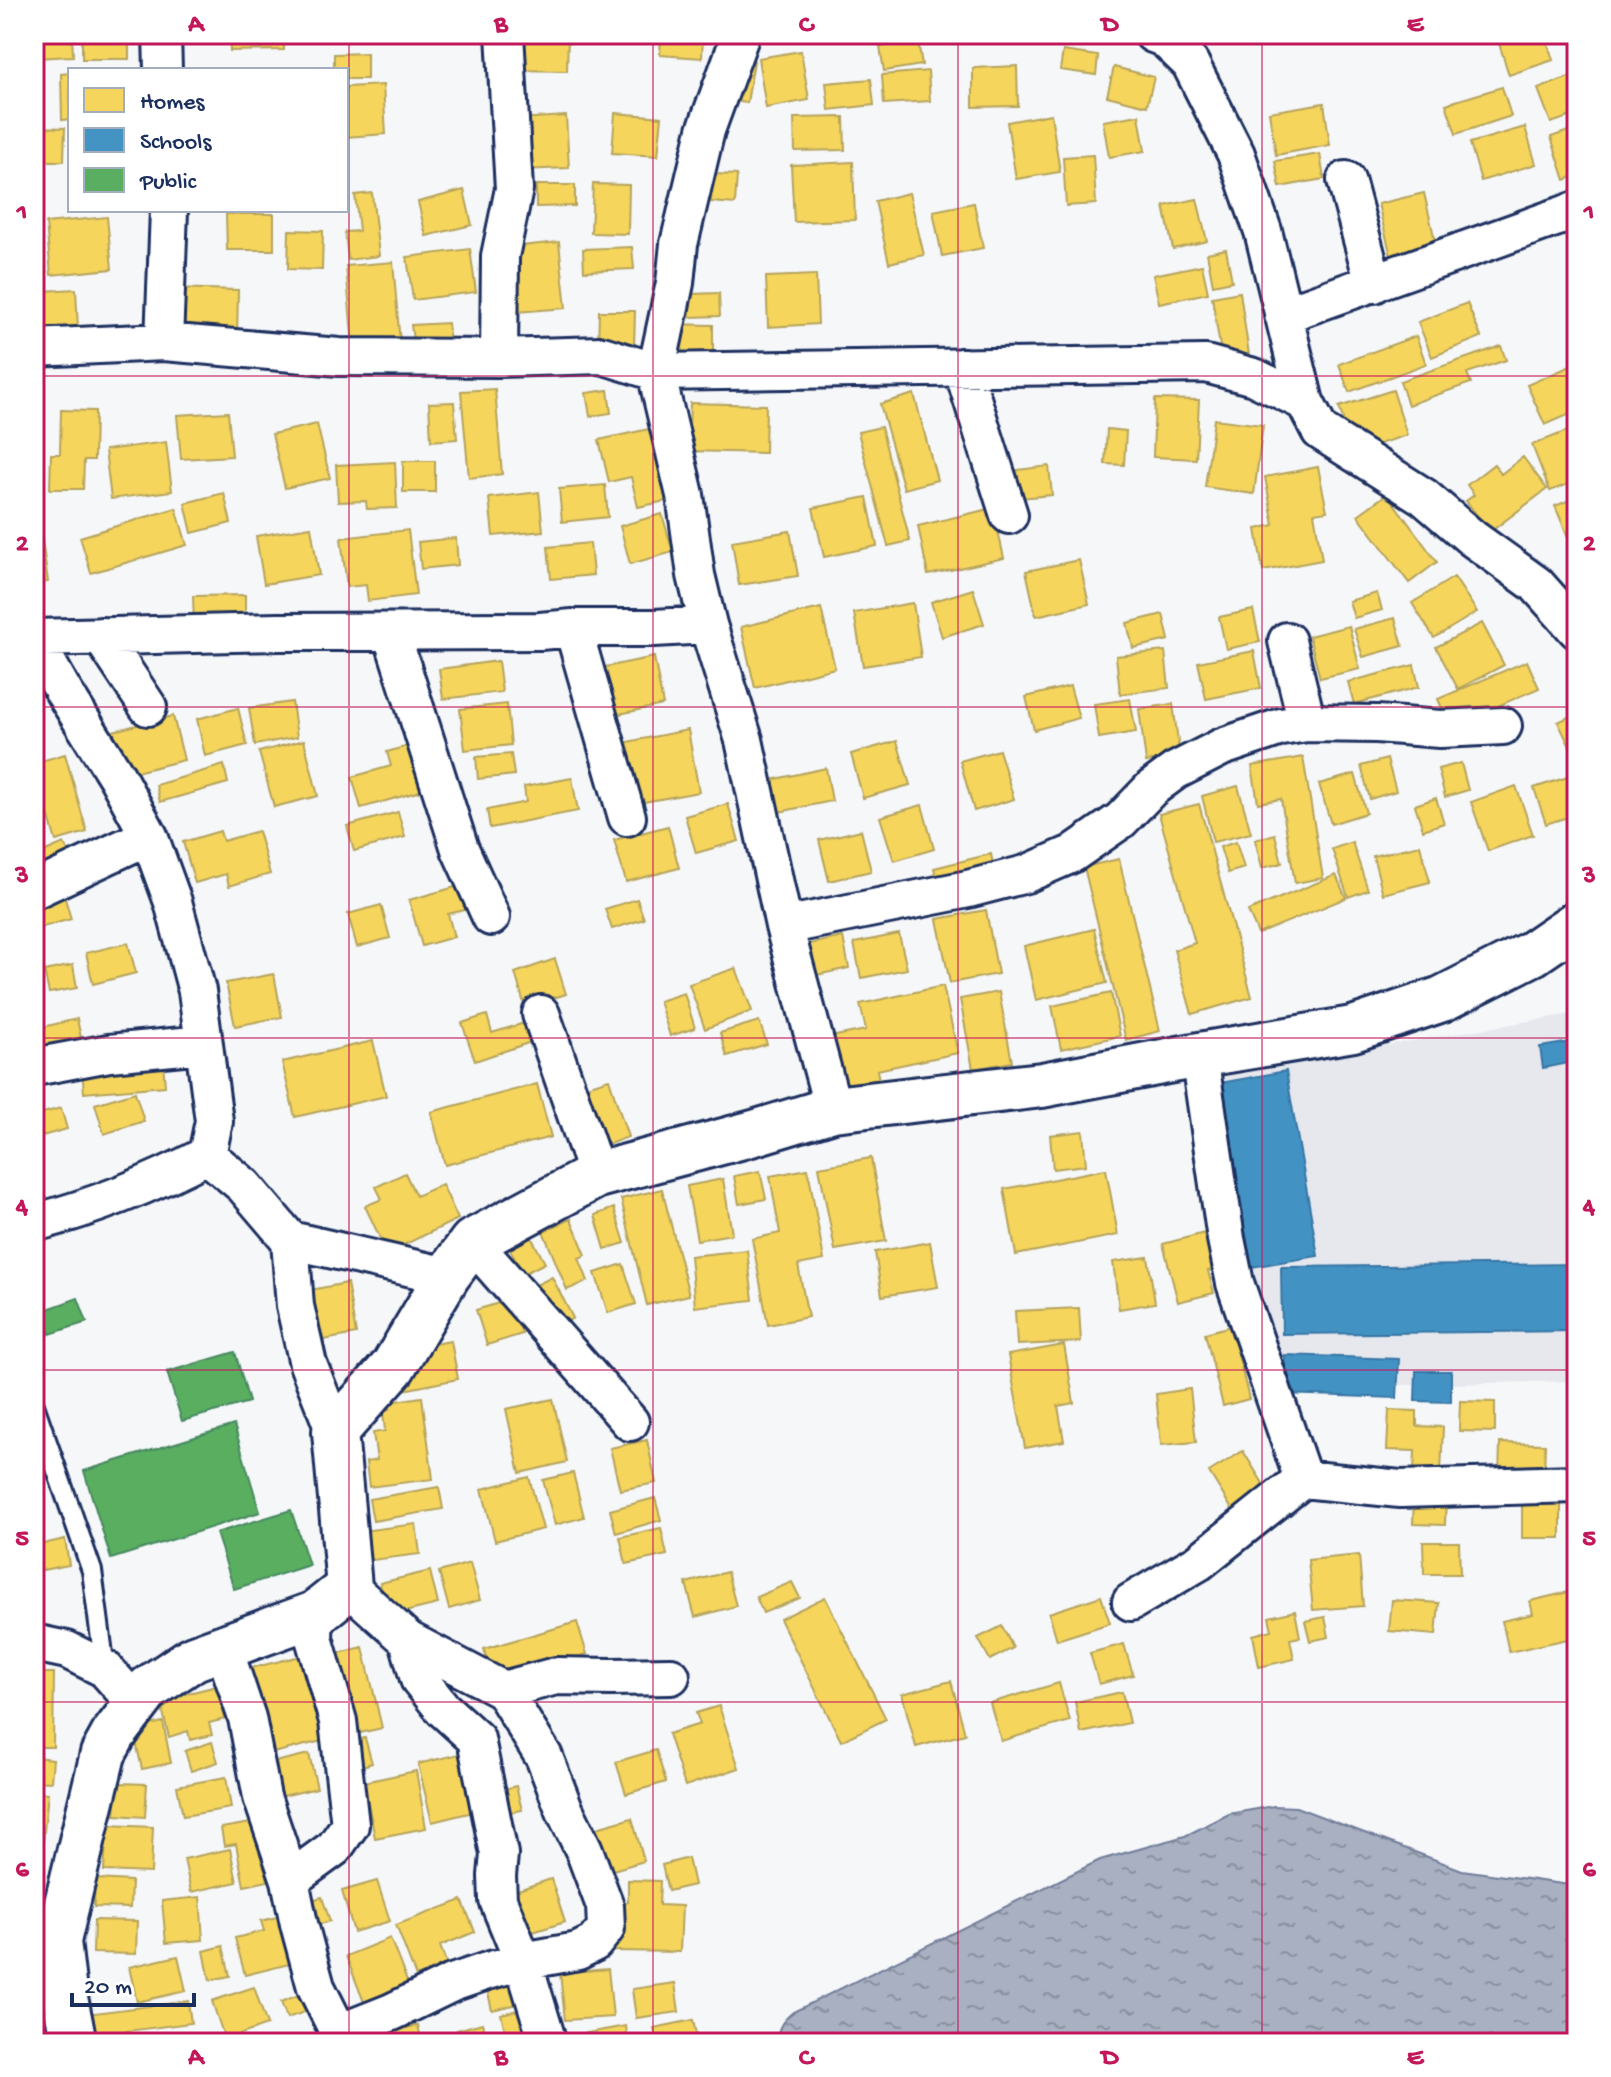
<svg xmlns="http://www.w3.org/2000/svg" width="1611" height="2077" viewBox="0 0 1611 2077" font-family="'Gochi Hand',sans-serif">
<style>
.built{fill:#e6e8ee}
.water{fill:url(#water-ripples);stroke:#707c99;stroke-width:2}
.homes{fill:#f6d55c;stroke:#b4a35d;stroke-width:2}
.schools{fill:#4393c3;stroke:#3775a5;stroke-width:2}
.public{fill:#5aae61;stroke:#478860;stroke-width:2}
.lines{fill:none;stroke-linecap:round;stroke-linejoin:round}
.service-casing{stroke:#1b2f5e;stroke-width:24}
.minor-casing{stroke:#1b2f5e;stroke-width:42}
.tertiary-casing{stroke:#1b2f5e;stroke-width:50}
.service{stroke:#fff;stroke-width:18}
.minor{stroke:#fff;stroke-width:36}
.tertiary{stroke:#fff;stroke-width:44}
.grid{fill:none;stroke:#c2185b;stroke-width:2;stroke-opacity:0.55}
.neatline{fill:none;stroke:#c2185b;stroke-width:3}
.grid-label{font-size:26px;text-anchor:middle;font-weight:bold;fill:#c2185b}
</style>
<defs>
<pattern id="water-ripples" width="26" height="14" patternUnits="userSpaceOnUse" patternTransform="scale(2)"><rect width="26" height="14" fill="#a9b0c1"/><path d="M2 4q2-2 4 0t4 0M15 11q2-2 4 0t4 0" fill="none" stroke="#8990a0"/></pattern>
</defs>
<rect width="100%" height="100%" fill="#f6f7f9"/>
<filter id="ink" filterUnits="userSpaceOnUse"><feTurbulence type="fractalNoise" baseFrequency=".0125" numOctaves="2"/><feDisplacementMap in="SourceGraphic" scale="16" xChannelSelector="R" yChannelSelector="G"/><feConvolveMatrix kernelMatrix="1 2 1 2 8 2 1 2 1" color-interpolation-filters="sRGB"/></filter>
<g filter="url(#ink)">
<path class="built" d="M1577,1013V1381L1279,1388L1224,1175L1209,1075Z"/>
<path class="water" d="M1274,1806L1296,1807L1462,1870L1577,1886V2043H778C777,2028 782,2021 793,2012L1100,1860L1185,1836L1229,1814Z"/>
<path class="homes" d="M35,34H72L73,56L36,58Z
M82,34H129V59H82Z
M229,34H284V50L230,51Z
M516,34H568L567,71L516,70Z
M661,34H703L702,58L660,55Z
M1496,34H1545L1553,60L1509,75Z
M918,41L922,65L884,71L880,47Z
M801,51L809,100L766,108L758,58Z
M1063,51L1098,56L1096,75L1060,70Z
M367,53V79H346V70H334V54Z
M735,58L754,61L747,103L728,100Z
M1017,66L1018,106L973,107V68Z
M1114,67L1154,77L1147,106L1107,96Z
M928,71L930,101L884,104L882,75Z
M70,73V119L62,120L61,74Z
M1577,74V114L1551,123L1538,89Z
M871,79L874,105L829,110L826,83Z
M383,85L386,134L346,137V87Z
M1502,87L1511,116L1456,134L1446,104Z
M1324,103L1330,145L1276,155L1269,112Z
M615,113L662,117L658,156L612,153Z
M1051,114L1060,172L1016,179L1007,122Z
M1139,115L1145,151L1109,157L1103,121Z
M566,116L569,168L521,170L518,119Z
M844,117L845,150L795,151L794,118Z
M38,127L65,128L64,161H38Z
M1525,127L1536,164L1481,181L1470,143Z
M1577,128V175L1565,180L1551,137Z
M1320,154L1324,179L1280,187L1275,161Z
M1093,155L1096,204L1066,206L1063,157Z
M853,162L855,220L794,222L791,165Z
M713,174L737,175L735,204L711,202Z
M593,184L629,185L628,234L591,233Z
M536,185H575V206L536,207Z
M464,190L472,225L426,236L418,202Z
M372,193L379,256L348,260L345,232L359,231L355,195Z
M909,193L924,255L889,263L875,201Z
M1424,193L1437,249L1392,260L1378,204Z
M1197,199L1207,241L1173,249L1164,206Z
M974,203L983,248L942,256L933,211Z
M226,214H274V250H227Z
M107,217L112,269L51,275L46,223Z
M289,230L323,231L322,270L288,269Z
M559,242L566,308L517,312L511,247Z
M632,247L634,269L584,271L583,249Z
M470,249L476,292L413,300L407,257Z
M1226,249L1232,281L1213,285L1207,253Z
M393,262L400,343L353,347L346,266Z
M1202,265L1208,293L1159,303L1153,275Z
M816,275L818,324L768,327L766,277Z
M172,288L238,290L237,337L171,335Z
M76,289L78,329L45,331L43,291Z
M1240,292L1249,355L1222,359L1212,297Z
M719,293L720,316L690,317V294Z
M1467,303L1481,337L1432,357L1418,322Z
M599,311H635L634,349L598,348Z
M448,323L450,347L414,349L411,325Z
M669,324L713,325V363H670Z
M1416,336L1426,364L1349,392L1339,364Z
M1501,346L1506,360L1467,373L1471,383L1408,405L1400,381Z
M1575,364L1577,368V411L1545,425L1527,385Z
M495,389L502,474L469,478L461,391Z
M608,390L611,413L590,416L586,393Z
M1393,390L1407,435L1354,452L1339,407Z
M914,394L937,480L904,489L880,404Z
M1155,399L1199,400L1196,459L1153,457Z
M454,402L457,439L431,441L429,403Z
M690,403L766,405L765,453L688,451Z
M61,410L95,411L94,460H84L83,489H50L51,454H60Z
M228,412L232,456L181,459L177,415Z
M1214,419L1263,425L1254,494L1205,487Z
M317,424L330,478L285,488L272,434Z
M881,427L910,541L888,546L858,432Z
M1577,427V481L1550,491L1532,445Z
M649,429L666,501L638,507L631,477L609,482L599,440Z
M1107,429L1126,431L1124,465L1105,464Z
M166,442L172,491L111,499L105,450Z
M1523,457L1547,489L1490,532L1466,501L1474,495L1467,485L1494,464L1501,474Z
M403,461H435V492H403Z
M395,462L397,508L367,509L366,501L338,502L336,465Z
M1049,466L1052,495L1020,498L1017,470Z
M1318,467L1327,511L1314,513L1322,560L1263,571L1256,529L1274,525L1265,477Z
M605,485L608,517L562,522L559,489Z
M539,492L543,531L493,536L489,498Z
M224,493L231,523L192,533L185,503Z
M1387,494L1437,562L1409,583L1358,515Z
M867,497L877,546L824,557L813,508Z
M1577,497V558L1555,506Z
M176,508L187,545L91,573L80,537Z
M993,508L1004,558L928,575L918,526Z
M662,514L673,552L630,564L620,526Z
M311,527L319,575L264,584L256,536Z
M408,530L416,595L368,601L366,585L347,587L341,538Z
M790,531L798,576L739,585L732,541Z
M41,533L48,582L34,584V534Z
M456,538L458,565L421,569L418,542Z
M590,543L593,575L551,579L548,547Z
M1079,560L1089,604L1036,616L1026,571Z
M1454,577L1477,612L1434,638L1412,603Z
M973,589L984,624L942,637L931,602Z
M1377,593L1382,610L1354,618L1349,601Z
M245,595V623L194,624L193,596Z
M913,603L921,657L863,666L854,613Z
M821,608L835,668L755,688L741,627Z
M1253,610L1260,642L1226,649L1219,617Z
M1163,614L1169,640L1133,648L1127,623Z
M1395,618L1403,646L1363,657L1354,629Z
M1482,623L1504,665L1458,689L1436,647Z
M1349,626L1360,669L1320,678L1309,636Z
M1165,651L1169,688L1120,694L1116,656Z
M1254,651L1261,688L1206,699L1198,662Z
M654,657L663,705L614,715L605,667Z
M498,661L502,692L443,699L439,669Z
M1527,661L1539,688L1450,727L1438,699Z
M1414,665L1419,687L1354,704L1348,682Z
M1070,686L1079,718L1034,730L1026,697Z
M1130,699L1136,732L1099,738L1094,704Z
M292,702L297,737L255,745L249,708Z
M507,704L511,745L465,750L460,709Z
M1173,704L1180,757L1146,762L1139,709Z
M238,708L247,745L205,756L197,719Z
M1577,713V761L1558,722Z
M173,716L184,760L124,775L113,731Z
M688,730L699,792L638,803L627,742Z
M304,740L318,796L274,807L259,752Z
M897,741L910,785L863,798L851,754Z
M411,745L424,790L361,808L352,777L391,766L387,752Z
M999,750L1014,799L974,811L960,761Z
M65,754L87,832L56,841L44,801L34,804V763Z
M511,754L514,775L478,779L476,757Z
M1303,757L1323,878L1295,883L1281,799L1258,803L1252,766Z
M1387,759L1396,791L1370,799L1361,766Z
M1461,763L1468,790L1445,797L1438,769Z
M224,765L228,783L160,802L156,785Z
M826,768L832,801L769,814L762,782Z
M1355,774L1366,813L1331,824L1319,784Z
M1577,774V814L1546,824L1534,788Z
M572,778L578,811L490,828L487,810L526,802L524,787Z
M1238,786L1251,833L1213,842L1202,796Z
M1516,786L1533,835L1488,851L1471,802Z
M1436,798L1444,823L1423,830L1415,805Z
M728,804L739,841L696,853L685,816Z
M1199,804L1252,997L1192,1014L1174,950L1195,943L1159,814Z
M922,805L934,849L894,861L880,817Z
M398,812L405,837L354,851L347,826Z
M668,826L679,868L626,882L614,840Z
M861,830L871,871L829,881L819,840Z
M220,831L223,841L258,831L270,874L229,886L226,874L195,883L183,842Z
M1275,834L1282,863L1262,868L1255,840Z
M1236,842L1244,868L1228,873L1220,847Z
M1352,842L1368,890L1348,897L1332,849Z
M64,843L74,863L34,880V856Z
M1420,845L1430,882L1383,894L1373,856Z
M991,854L995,874L939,887L934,868Z
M1119,859L1160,1031L1126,1040L1084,867Z
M1336,875L1346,898L1258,934L1248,911Z
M466,884L473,908L448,914L454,937L422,946L409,900Z
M64,895L71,919L39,928L34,912V904Z
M637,899L644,919L612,929L605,909Z
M381,905L390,938L357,947L348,914Z
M986,910L998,974L950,983L937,919Z
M1094,929L1107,983L1036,1000L1024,946Z
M899,934L907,969L861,978L854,943Z
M843,937L849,968L812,976L805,945Z
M128,943L136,973L93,984L86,953Z
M555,959L566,994L525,1007L515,973Z
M73,965L77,988L49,993L44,971Z
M736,968L752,1011L705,1029L689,984Z
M274,974L282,1017L235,1026L226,983Z
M943,986L958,1053L877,1070L880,1085L837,1094L825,1038L866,1030L860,1004Z
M999,992L1012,1062L973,1069L960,999Z
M684,993L695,1028L670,1036L659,1001Z
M1111,993L1120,1036L1061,1049L1052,1006Z
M487,1015L492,1033L534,1020L540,1039L475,1061L462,1023Z
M77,1019L84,1052L34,1062V1029Z
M759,1021L767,1044L727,1056L720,1033Z
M373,1041L386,1096L295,1117L282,1062Z
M163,1062L165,1086L84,1093L82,1068Z
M609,1079L628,1137L604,1146L584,1087Z
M537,1084L551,1137L445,1165L431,1112Z
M135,1092L144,1121L104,1134L95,1104Z
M61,1108L67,1129L42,1136L36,1115Z
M1083,1131L1086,1165L1053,1169L1050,1135Z
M871,1158L886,1241L835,1250L819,1167Z
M808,1169L824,1260L798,1265L808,1317L768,1325L752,1239L780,1233L770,1176Z
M1106,1169L1118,1235L1016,1255L1004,1189Z
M760,1171L766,1199L739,1204L734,1176Z
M405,1173L416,1196L442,1184L458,1219L387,1253L365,1206L382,1199L376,1187Z
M723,1179L732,1234L697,1240L687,1186Z
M662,1189L689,1295L647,1305L621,1199Z
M614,1208L625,1243L605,1249L595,1215Z
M571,1219L586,1255L579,1258L588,1281L567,1290L543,1231Z
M528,1231L545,1263L523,1274L506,1242Z
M1212,1231L1222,1267L1208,1271L1214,1293L1178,1302L1163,1244Z
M930,1242L938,1287L882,1296L875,1252Z
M34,1244H36L39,1270L34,1271Z
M747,1250L753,1300L695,1307L690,1256Z
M1148,1257L1155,1303L1119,1309L1113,1262Z
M623,1264L636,1304L608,1313L595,1273Z
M552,1277L573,1318L555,1328L534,1286Z
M347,1283L356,1334L313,1342L305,1291Z
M512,1299L522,1334L487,1345L476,1310Z
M1079,1308L1081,1342L1017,1345L1015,1311Z
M1231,1326L1249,1399L1223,1406L1205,1333Z
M451,1341L458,1379L399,1391L411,1348Z
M1064,1345L1074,1403L1058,1406L1064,1441L1025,1448L1008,1355Z
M34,1353L39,1379L34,1381Z
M1190,1389L1196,1442L1161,1445L1156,1394Z
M422,1397L433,1479L369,1487L366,1462L377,1460L373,1433L385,1431L382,1403Z
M553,1399L567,1462L520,1473L506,1409Z
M1460,1401L1495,1402V1432L1459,1431Z
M1389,1410L1417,1411V1426L1443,1427L1441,1473L1414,1472L1415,1451L1387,1450Z
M647,1440L656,1483L620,1490L610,1448Z
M1500,1443L1545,1444L1544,1477L1499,1476Z
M1243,1451L1267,1490L1233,1511L1209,1472Z
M573,1473L584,1517L555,1525L543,1480Z
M529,1477L543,1529L495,1541L482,1489Z
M439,1487L443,1509L373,1521L369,1499Z
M1414,1492L1446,1493L1445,1525L1413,1524Z
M655,1498L661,1520L616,1533L610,1510Z
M1522,1504H1561V1538H1522Z
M416,1524L420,1554L365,1561L361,1531Z
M661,1528L667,1555L626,1564L620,1537Z
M65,1539L69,1565L37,1571L34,1546Z
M1423,1542H1459L1460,1574H1424Z
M1359,1555L1363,1606L1313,1610L1308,1560Z
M470,1563L480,1600L449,1609L439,1572Z
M430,1571L438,1604L388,1616L380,1583Z
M727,1572L736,1606L695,1617L686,1583Z
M792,1582L800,1598L763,1613L756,1597Z
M1573,1591L1577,1609V1637L1509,1652L1502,1621L1533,1614L1530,1601Z
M1101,1596L1110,1623L1057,1640L1049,1613Z
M825,1597L886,1719L841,1741L780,1619Z
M1392,1600L1439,1603L1436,1635L1389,1631Z
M1295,1611L1300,1637L1290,1639L1294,1659L1259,1667L1253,1635L1272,1630L1269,1617Z
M1325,1617L1329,1637L1310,1641L1305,1621Z
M577,1622L587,1654L493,1681L484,1649Z
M1002,1626L1013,1648L990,1660L978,1638Z
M1124,1644L1133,1675L1099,1684L1090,1653Z
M363,1647L382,1728L347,1736L328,1656Z
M305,1655L326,1740L265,1755L243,1670Z
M34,1673H54L53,1747H34Z
M951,1681L965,1734L916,1747L902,1694Z
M1059,1683L1070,1721L1001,1741L990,1703Z
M217,1686L225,1719L209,1723L212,1735L190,1740L188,1731L169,1737L160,1700Z
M1122,1692L1129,1723L1081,1733L1075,1702Z
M719,1706L739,1768L685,1786L668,1734L700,1724L696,1713Z
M163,1722L171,1763L142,1769L133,1729Z
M365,1738L372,1763L353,1769L345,1743Z
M212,1742L218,1762L191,1771L185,1751Z
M656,1750L666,1782L626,1794L616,1762Z
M309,1754L317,1788L274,1798L266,1764Z
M459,1754L473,1812L432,1822L418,1764Z
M34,1757L53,1759L51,1782L34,1781Z
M416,1771L426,1828L375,1838L364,1782Z
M226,1777L231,1808L183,1816L177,1786Z
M118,1783L147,1784L145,1817L115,1815Z
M516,1786L522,1810L496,1815L492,1792Z
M34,1791L48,1793L40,1869H34Z
M632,1818L644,1861L599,1874L586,1831Z
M257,1822L268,1881L244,1886L236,1844L224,1846L221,1828Z
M107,1825L153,1827L151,1873L104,1871Z
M230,1849L237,1882L191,1892L184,1859Z
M688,1858L694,1885L668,1891L662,1865Z
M95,1879L131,1881L130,1908L94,1907Z
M551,1879L565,1922L520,1936L506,1894Z
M628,1880L660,1881L659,1905L682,1906L680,1952L612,1951L613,1902H628Z
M377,1881L390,1921L354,1932L342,1891Z
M200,1897L203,1940L166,1943L162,1901Z
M322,1897L330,1921L308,1928L301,1903Z
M462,1900L475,1932L440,1946L447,1965L416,1977L396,1925Z
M285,1915L297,1962L245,1975L235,1938L264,1931L261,1921Z
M94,1920L137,1921L136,1954L93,1953Z
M390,1938L408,1984L364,2002L346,1956Z
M223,1946L230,1976L210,1980L204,1951Z
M178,1956L186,1991L137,2002L129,1967Z
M608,1969L613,2017L565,2020L560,1973Z
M511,1974L518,2004L492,2010L485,1980Z
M675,1983L679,2012L636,2018L632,1989Z
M254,1987L267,2025L225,2040L212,2001Z
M301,1994L308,2011L287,2018L281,2002Z
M188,2001L191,2023L80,2037L78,2015Z
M531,2007L537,2031L507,2039L501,2014Z
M693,2020L697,2039L679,2043H657L654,2028Z
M482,2023L488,2043H461L457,2030Z
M418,2025L422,2043H386L384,2034Z
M626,2026L628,2043H577L576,2035Z
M175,2032L177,2043H152L151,2037Z"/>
<path class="schools" d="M1577,1041V1061L1543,1068L1540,1047Z
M1286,1071L1318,1256L1251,1267L1220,1083Z
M1577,1264V1331L1282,1334L1281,1267Z
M1285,1355L1399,1359L1397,1398L1283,1394Z
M1416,1371H1451V1402L1415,1401Z"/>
<path class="public" d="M78,1298L87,1322L50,1334L42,1311Z
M235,1352L249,1402L182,1421L167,1372Z
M234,1425L260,1512L111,1559L84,1471Z
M291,1510L309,1565L234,1589L216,1533Z"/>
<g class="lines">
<g class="service-casing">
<path id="service" d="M34,1405L92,1571L105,1669"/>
</g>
<g class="minor-casing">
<path id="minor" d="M162,34L163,70
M741,34L706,130L679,244L675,283L656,372L685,495L696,575L708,625L744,740L784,926L833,1109
M1153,34L1164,38L1190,63L1236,154L1263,231L1305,402
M1346,180L1374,284
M1283,315L1577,210
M164,342L169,210
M34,348L164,342L339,357L499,358L602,355L656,372L1206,364L1254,377L1305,402L1320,431L1424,497L1472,538L1536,584L1577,630
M499,358L500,256L514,189L505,34
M962,367L1009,515
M573,628L627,817
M391,632L460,849L491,917
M101,636L148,707
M34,638L279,632L540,631L573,628H654L708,625
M34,639L65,694L117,777L149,836L173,902L197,991L214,1121L207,1155L244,1186L290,1240L447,1276
M1287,641L1307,723
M34,890L149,836
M784,926L968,889L1026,874L1072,854L1121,820L1152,788L1175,771L1222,747L1281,727L1307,723L1377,724L1440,729L1503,726
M541,1014L597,1175
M34,1067L109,1053L204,1044
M34,1223C94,1207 152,1184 207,1155
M290,1240L295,1306L308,1364L335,1432
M472,1242L630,1422
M1303,1479L1400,1489L1577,1484
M349,1587L408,1640L503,1690L556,1676L611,1677L671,1676
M1131,1602L1199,1562L1303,1479L1235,1283L1226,1239L1199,1055
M408,1640L419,1679L443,1709L476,1739L499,1854L497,1876L498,1900L523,1961L548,2043
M34,1643L67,1650L105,1669L137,1705
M223,1646L247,1718L262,1797L290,1880L299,1924L316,1987L339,2033L346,2043
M290,1880L334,1848L350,1825L338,1721L314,1638L315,1614
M339,2033L392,2012L452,1983L487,1971L523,1961L578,1951L594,1943L606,1928L605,1906L584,1850L565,1811L544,1757L503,1690"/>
</g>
<g class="tertiary-casing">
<path id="tertiary" d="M74,2043L64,1993L58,1941L103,1754L114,1734L149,1688L194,1658L315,1614L349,1587L335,1432L393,1367L447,1276L472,1242L597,1175L754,1133L833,1109L1042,1085L1199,1055L1353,1029L1442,999L1533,953L1577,923"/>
</g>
<use href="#service" class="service"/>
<use href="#minor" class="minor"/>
<use href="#tertiary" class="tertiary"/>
</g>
</g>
<path class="grid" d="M349,34V2043M653,34V2043M958,34V2043M1262,34V2043M34,376H1577M34,707H1577M34,1038H1577M34,1370H1577M34,1702H1577"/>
<rect width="1611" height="2077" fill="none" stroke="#fff" stroke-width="88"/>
<rect x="68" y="68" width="280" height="144" fill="#ffffff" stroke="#a4acbf" stroke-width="2"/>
<rect x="84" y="88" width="40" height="24" fill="#f6d55c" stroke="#a4acbf" stroke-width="2"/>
<text x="140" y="108" font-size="24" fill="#1b2f5e">Homes</text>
<rect x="84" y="128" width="40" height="24" fill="#4393c3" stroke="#a4acbf" stroke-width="2"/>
<text x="140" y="148" font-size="24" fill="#1b2f5e">Schools</text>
<rect x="84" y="168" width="40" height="24" fill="#5aae61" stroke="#a4acbf" stroke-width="2"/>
<text x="140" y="188" font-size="24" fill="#1b2f5e">Public</text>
<path d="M72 1993v12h122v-12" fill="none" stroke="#1b2f5e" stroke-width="4"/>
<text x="84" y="1993" font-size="24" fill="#1b2f5e" stroke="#ffffff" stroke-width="6" paint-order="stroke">20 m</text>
<rect x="44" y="44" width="1523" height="1989" class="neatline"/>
<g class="grid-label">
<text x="196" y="31">A</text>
<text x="501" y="31">B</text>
<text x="806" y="31">C</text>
<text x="1110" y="31">D</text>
<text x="1415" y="31">E</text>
<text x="22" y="219">1</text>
<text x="1589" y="219">1</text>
<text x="22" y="550">2</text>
<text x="1589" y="550">2</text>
<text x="22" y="882">3</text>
<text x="1589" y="882">3</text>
<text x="22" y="1213">4</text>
<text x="1589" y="1213">4</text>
<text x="22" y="1545">5</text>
<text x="1589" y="1545">5</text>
<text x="22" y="1876">6</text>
<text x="1589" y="1876">6</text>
<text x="196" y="2064">A</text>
<text x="501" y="2064">B</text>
<text x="806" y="2064">C</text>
<text x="1110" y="2064">D</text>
<text x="1415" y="2064">E</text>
</g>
</svg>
